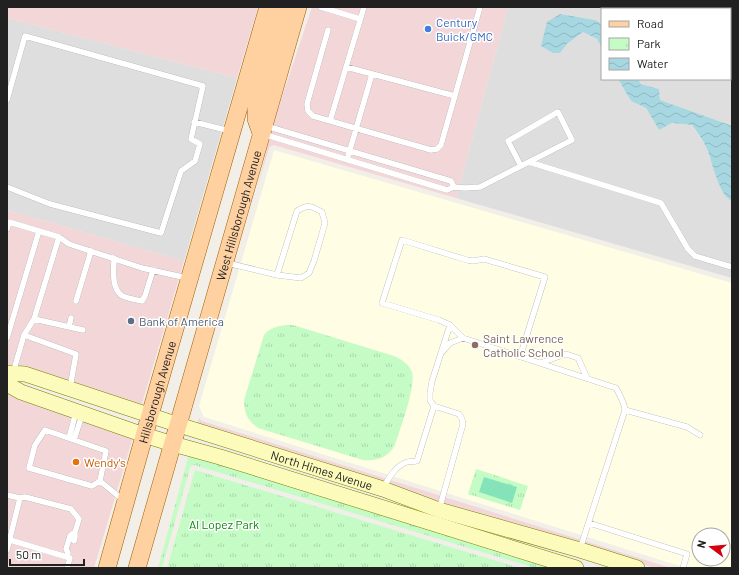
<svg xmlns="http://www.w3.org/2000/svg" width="739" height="575" viewBox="0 0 739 575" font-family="Barlow,sans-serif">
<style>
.residential{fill:#dfdede}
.commercial{fill:#f3d7d8}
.education{fill:#fffde4;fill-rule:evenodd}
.park{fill:url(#park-tufts)}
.pitch{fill:#84e3b9}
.water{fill:url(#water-waves)}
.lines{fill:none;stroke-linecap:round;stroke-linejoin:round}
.lane-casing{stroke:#a8a8a8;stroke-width:6}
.secondary-casing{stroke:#7a8001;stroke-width:16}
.primary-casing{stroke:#9f6100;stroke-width:18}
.path{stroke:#ff726c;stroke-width:2;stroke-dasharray:2 2;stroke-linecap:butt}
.lane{stroke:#fff;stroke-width:5.5}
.secondary{stroke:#fcfbbc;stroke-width:15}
.primary{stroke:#ffd0a0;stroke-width:17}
.shop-dot{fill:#3f7fe0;stroke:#fff;stroke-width:1.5}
.service-dot{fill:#5c6f8a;stroke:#fff;stroke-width:1.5}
.education-dot{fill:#8d6e63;stroke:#fff;stroke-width:1.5}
.food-dot{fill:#e8710a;stroke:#fff;stroke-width:1.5}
.labels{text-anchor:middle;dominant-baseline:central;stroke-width:3;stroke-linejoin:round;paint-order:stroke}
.shop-label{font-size:12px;fill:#366cbe;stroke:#fff;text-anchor:start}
.street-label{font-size:12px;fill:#212121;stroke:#fff}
.service-label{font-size:12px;fill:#4e5e75;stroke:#fff;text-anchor:start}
.education-label{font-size:12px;fill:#785e54;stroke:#fff;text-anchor:start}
.food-label{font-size:12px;fill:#c56008;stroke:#fff;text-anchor:start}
.park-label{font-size:12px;fill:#08870b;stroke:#fff}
</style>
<defs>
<pattern id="park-tufts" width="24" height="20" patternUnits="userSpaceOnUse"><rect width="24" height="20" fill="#c5fcc6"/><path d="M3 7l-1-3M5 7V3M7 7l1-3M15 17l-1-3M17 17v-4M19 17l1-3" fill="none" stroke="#a9d8aa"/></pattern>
<pattern id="water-waves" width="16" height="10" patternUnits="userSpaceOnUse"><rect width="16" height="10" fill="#a7d7e1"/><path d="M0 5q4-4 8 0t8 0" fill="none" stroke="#8fb8c1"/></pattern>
</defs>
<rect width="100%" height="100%" fill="#f2eee8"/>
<path class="residential" d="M508,7H732V124L730,125L660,100L659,89L639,84V79H730V9H602V24L595,20L560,14V53L567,44L583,32L597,39L602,48V79H618L631,101L646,108L659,130L672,123L692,125L706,147L719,184L729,199L732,201V278L456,198Z
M7,18L237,78L184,261L7,210Z"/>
<path class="commercial" d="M7,7H258L237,78L7,18Z
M312,7H508L456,198L274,145L271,146L269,148L257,189L274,121Z
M7,210L184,261L141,407L7,368Z
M7,390L133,437L94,568H7Z
M199,418L202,421L671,568H654L587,547L441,505L197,425Z"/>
<path class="education" d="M274,150L732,283V568H686L204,417L199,406ZM699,535H723V559H699Z"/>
<path class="park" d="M286,325H293L394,356C401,359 409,364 412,372C416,387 400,429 395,445C388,458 377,461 363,460L258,428C247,420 244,413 244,400L264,335C269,328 278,326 286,325Z
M189,454L558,568H535L194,465L191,466L190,468L162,568H158Z
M476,469L528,486L520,510L468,494Z
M195,470L520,568H167Z"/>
<path class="pitch" d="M484,477L517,487L512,503L479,492Z"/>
<path class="water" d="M560,14L595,20L602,24V48L597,39L583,32L567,44L560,53H553L541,46L547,22Z
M618,79H639L640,84L659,89L660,100L730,125L732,124V201C719,196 712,161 707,149C703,140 697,132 692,125L672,123L659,130L646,108L631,101Z"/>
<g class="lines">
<g class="lane-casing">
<path id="lane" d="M321,7L360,19
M328,30L307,104L308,111L313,116L431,150L437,149L441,145L480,7
M346,67L455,96
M7,100L25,36L203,86L191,139L200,144L195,161L181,171L161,233L50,204L7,187
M330,121L364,7
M194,122L230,131
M266,126L451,181L454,187
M263,134L447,190L454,187L465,188L480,187L572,140L558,112L508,141L521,166
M347,160L372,74
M529,162L661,203L688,249L695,256L732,267
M7,229L9,222L39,231L7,338
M39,231L59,237L69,244L142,268L187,278
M114,258C114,270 111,286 121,295C125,298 137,300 142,301L145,296L153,270
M227,263L277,275L301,278L309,273L314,261L325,223L322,212C312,206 308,204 297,211L277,275
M76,301L91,251
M34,319L59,237
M69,327L71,318
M24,335L76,354L70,388
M443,351L450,343L463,338
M520,357L545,277L484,259L473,261L467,260L402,240L382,303L439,320L450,325L463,338L616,388C620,395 624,402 625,410L580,549
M540,363L566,354L578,358L587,378
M13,373L24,335L34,319L83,330
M625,410L687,427L700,435
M45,430L106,451L100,481L92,486L29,468L35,445Z
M69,438L76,412
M74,440L82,415
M100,481L123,500
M383,489C388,479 395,466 407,462C410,461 414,462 417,461L434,406
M7,495L20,498L7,550
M20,498L25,497L71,509L79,519L75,532L70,536L66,549L68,553L67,557
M439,510L463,424L462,419L459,414L434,406L430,400V393L432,381L450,325
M589,523L687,554L683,568
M10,540L70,558L67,568
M74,541L75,537V532"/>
</g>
<g class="secondary-casing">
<g id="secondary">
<path id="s1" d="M7,373L25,374L179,425L383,489L439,510L580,550L637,568"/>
<path d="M7,384L21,392L144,435L173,444L220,457L576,568"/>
</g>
</g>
<g class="primary-casing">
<g id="primary">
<path d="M261,133L256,119V100L281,10V7"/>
<path id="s2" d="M107,568L150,415L268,7"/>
<path id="s3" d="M137,568L298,7"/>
</g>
</g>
<path class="path" d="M672,9L673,7"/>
<use href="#lane" class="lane"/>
<use href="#secondary" class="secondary"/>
<use href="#primary" class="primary"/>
</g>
<circle class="shop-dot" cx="428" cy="29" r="4"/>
<circle class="service-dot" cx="131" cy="321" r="4"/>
<circle class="education-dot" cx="475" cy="345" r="4"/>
<circle class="food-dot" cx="76" cy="462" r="4"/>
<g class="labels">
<g class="shop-label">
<text x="436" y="22">Century<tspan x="436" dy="14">Buick/GMC</tspan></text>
</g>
<g class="street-label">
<text stroke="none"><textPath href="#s3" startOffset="367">West Hillsborough Avenue</textPath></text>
<text stroke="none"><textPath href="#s2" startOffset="183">Hillsborough Avenue</textPath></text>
<text stroke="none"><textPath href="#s1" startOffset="330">North Himes Avenue</textPath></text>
</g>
<g class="service-label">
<text x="139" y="321">Bank of America</text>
</g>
<g class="education-label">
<text x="483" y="338">Saint Lawrence<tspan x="483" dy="14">Catholic School</tspan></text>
</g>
<g class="food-label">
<text x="84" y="462">Wendy's</text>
</g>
<g class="park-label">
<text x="224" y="524">Al Lopez Park</text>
</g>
</g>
<rect width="739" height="575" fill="none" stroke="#212121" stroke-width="16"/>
<rect x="601" y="8" width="130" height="72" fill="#ffffff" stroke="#a6a6a6"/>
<rect x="609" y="21" width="20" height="6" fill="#ffd0a0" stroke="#a6a6a6"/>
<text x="637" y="28" font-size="12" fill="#212121">Road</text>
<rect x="609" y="38" width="20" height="12" fill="url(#park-tufts)" stroke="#a6a6a6"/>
<text x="637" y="48" font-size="12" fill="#212121">Park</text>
<rect x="609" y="58" width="20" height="12" fill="url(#water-waves)" stroke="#a6a6a6"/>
<text x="637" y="68" font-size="12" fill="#212121">Water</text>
<g transform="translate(711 547) rotate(286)"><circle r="19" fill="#ffffff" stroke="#a6a6a6"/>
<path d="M0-3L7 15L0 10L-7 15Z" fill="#d3000d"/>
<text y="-6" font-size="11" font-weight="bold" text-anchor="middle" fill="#212121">N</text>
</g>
<path d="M10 559v6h74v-6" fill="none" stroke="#212121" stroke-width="2"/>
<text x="16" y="559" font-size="12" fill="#212121" stroke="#ffffff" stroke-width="3" paint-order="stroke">50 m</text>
</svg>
